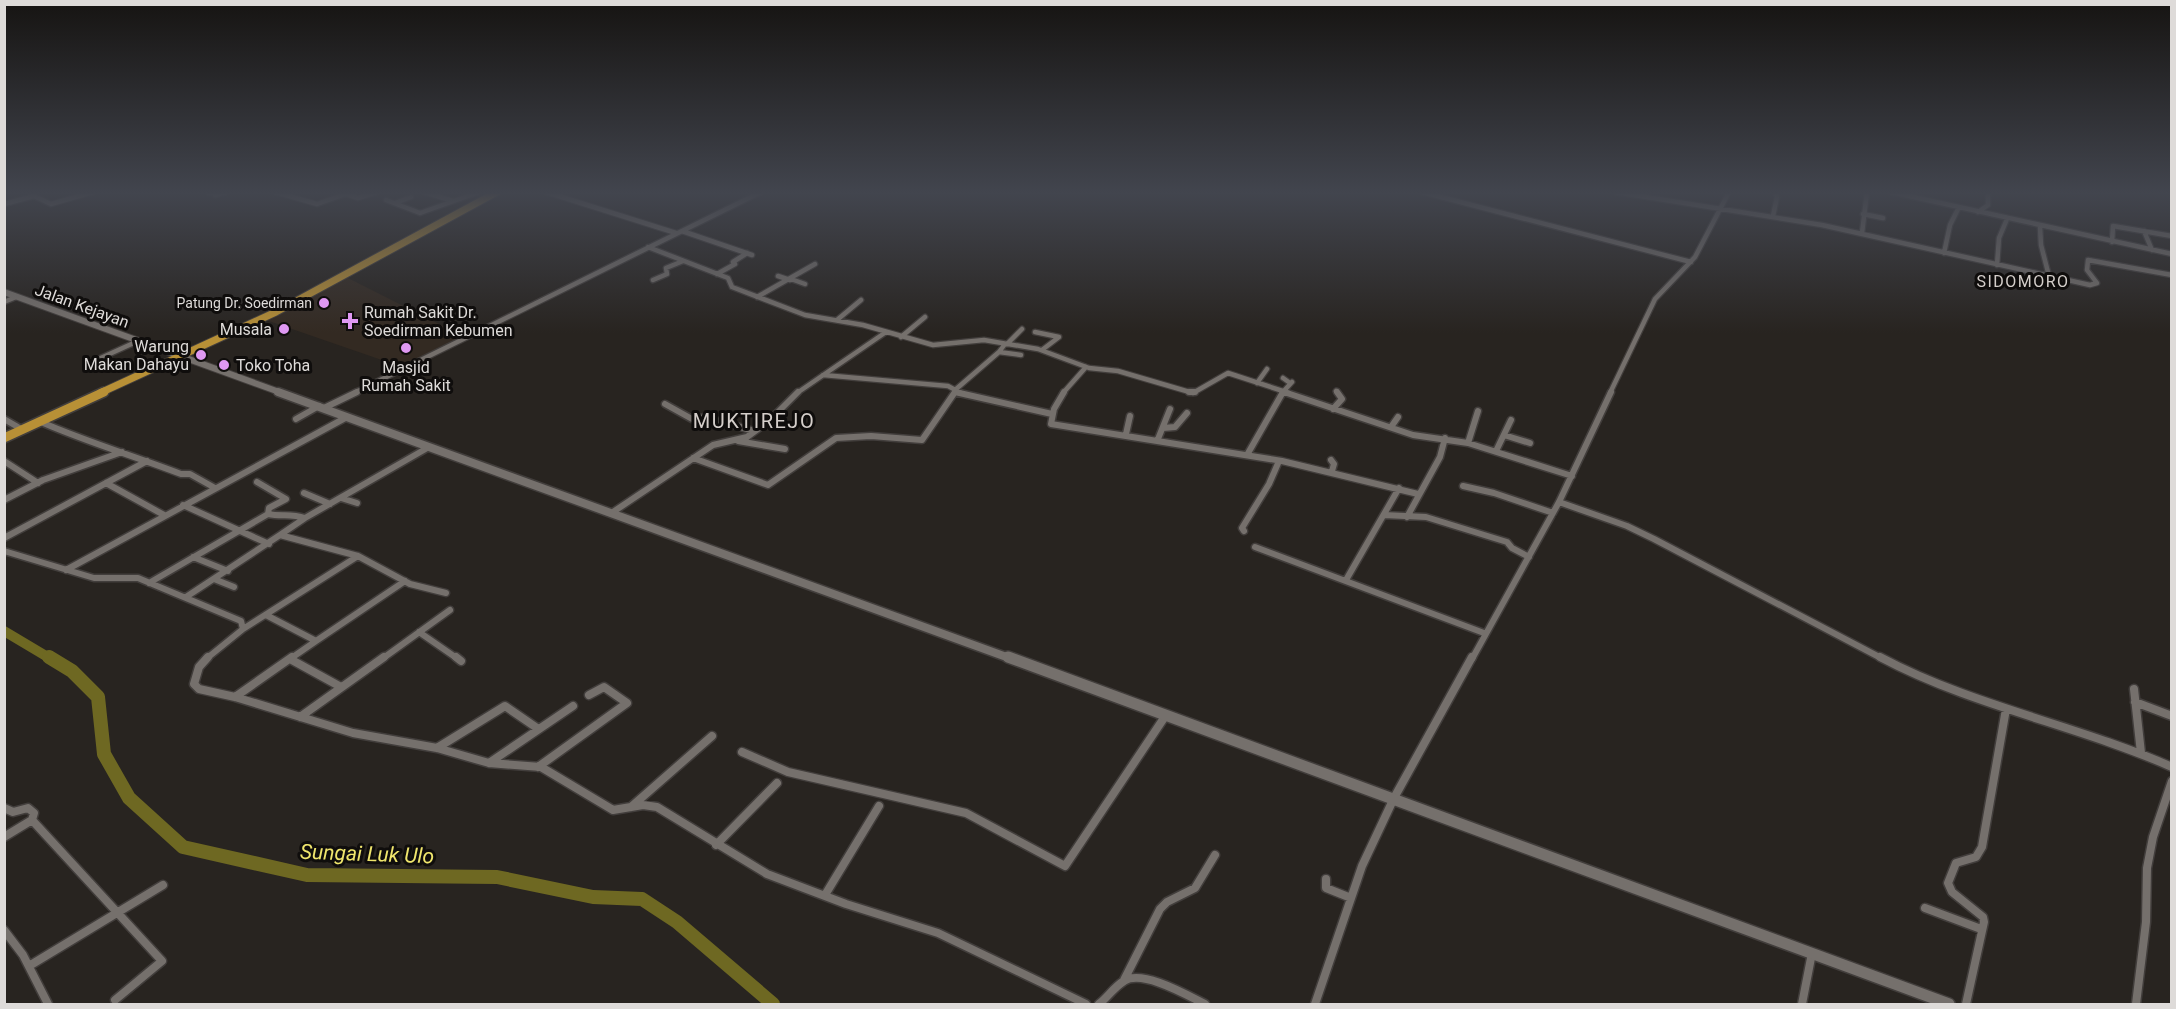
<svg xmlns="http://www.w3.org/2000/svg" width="2176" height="1009" viewBox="0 0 2176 1009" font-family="Roboto,sans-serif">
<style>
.built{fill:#332a22}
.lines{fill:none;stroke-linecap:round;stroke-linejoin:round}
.river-far1{stroke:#6e6822;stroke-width:10}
.river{stroke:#6e6822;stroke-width:14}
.minor-far2-casing{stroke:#423e3c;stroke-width:7}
.minor-far1-casing{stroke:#423e3c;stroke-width:9}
.minor-casing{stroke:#423e3c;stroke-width:11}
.secondary-far2-casing{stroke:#423e3c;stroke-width:8}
.secondary-far1-casing{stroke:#423e3c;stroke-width:11}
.secondary-casing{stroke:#423e3c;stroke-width:14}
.trunk-far1-casing{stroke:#423e3c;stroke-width:9}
.trunk-casing{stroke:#423e3c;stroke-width:12}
.minor-far2{stroke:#75706c;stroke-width:4.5}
.minor-far1{stroke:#75706c;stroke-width:6}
.minor{stroke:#75706c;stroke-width:8}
.secondary-far2{stroke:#75706c;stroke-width:6}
.secondary-far1{stroke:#75706c;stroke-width:8}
.secondary{stroke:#75706c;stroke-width:11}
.trunk-far1{stroke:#b89036;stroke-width:7}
.trunk{stroke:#b89036;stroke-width:9}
.poi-dot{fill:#df98f2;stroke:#0f0d0c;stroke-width:2}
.labels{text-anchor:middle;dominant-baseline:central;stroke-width:6;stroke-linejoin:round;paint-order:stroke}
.far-poi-label{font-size:14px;fill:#dedbd9;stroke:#0f0d0c;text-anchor:end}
.far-quarter-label{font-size:16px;letter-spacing:1.5px;fill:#d4ceca;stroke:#0f0d0c}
.street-label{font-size:16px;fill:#dedbd9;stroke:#0f0d0c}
.poi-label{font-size:16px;fill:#dedbd9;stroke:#0f0d0c;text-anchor:start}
.quarter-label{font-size:20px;letter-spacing:1.5px;fill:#d4ceca;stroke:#0f0d0c}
.near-water-label{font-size:21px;font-style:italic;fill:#f0e66d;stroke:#0f0d0c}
</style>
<rect width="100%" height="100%" fill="#282420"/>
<path class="built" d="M346,277L465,337L402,367L263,319Z"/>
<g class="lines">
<path class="river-far1" d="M4,631L51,659"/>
<path class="river" d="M49,657L72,671L98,697L104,754L129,798L183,847L307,875L497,877L593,897L642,899L677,922L773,1004"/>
<g class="minor-far2-casing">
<path id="minor-far2" d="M275,192L317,204L351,192
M424,192L453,201
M546,192L676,233
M1422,192L1691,262
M1615,192L1822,225L2090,285L2097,283L2087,270L2088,260L2172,275
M1891,192L2172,254
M209,193L212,192
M346,194L358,198L377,192
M215,195L226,192
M386,200L420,213L479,192
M395,203L411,197
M4,204L34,196L51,204L93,192
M1978,212L1988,205V193
M1863,214L1883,218
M1773,216L1777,197L1775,192
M2040,227L2041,245L2049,276
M682,231L752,255
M2144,231L2152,250
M1862,233L1867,192
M2112,242L2113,226L2172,236
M648,247L728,278L732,287L805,315L863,325L933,345L984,340L1038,349L1089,368L1118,371L1193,393L1228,373L1289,393
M1944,253L1950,225L1959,207
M1997,265L1999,238L2007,219
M717,274L735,264L733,262L747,253
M778,276L790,280
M791,279L805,284
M653,280L667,274L666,268L683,261
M757,297L815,264
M4,302L16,297
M837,320L861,300
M1035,332L1059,337L1042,350
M901,337L925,317
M1005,344L999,352L1021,355
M1007,344L1022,329
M92,362L138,341
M823,375L948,386L961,393
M1283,378L1290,383
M1257,383L1267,369
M955,390L999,352
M1336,391L1338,393
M354,393L761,192
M797,393L886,332
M1063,393L1086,367
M1282,393L1292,382
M1610,393L1655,299L1695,257L1729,192"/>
</g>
<g class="minor-far1-casing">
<path id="minor-far1" d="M955,392L1052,414
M1064,392L1054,409L1051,424L1282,461L1418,494
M1189,392H1195
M1284,392L1413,435L1468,443L1572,476
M665,404L692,419L706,417L754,431
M324,408L357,392
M1333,409L1342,399L1337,392
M4,419L23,430
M296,419L319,406
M41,422C87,442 134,456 181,474H190L215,488
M1391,427L1398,417
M1163,428L1175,427L1187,413
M1126,434L1130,416
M1504,435L1530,443
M1158,439L1170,409
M738,441L785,449
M1468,443L1478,411
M1496,451L1511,420
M1247,455L1283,392
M693,458L768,485L836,438L871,436L922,440L955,392
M1331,460L1334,464L1332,471
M4,461L38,483
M106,483L164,515
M1463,486L1494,493L1553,513
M304,493L330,504
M341,498L357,503
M4,500L43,480L122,452
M1559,502L1627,526L1654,539L1883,659
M183,505L269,544
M613,512L713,445L747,437L770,420L798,392
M268,514C282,517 290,513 305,518L280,535
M1384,515L1426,517L1507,542L1512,548L1529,557
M1407,517L1440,457L1445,438
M305,518L429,447
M1244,531L1242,528L1269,484L1279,461
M4,538L147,461
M1255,547L1484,633
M4,551L94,578H138L241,621L243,629L206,659
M193,557L228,571
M66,570L347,417
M214,579L234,587
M1346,580L1399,488
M149,583L268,514L269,508L286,499L257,482
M186,597L280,535L358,556L410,584L446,593
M266,615L316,641L405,581
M243,629L358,556
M419,632L458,659
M290,659L316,641
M382,659L450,610
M1472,659L1559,502L1611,392"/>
</g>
<g class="minor-casing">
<path id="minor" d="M208,657L199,667L194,684L199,689L235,697L353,733L437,748L489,763L541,767L613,810L643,805L657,807L767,874L846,904L938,933L1086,1004
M456,657L461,661
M1880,657C1972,706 2077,725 2172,767
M290,659L341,687
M2134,689L2141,753
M235,697L292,657
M2135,702L2172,716
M300,717L384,657
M437,748L505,706L537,728
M742,752L788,772L966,813L1065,866L1166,715
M489,763L573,706
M538,767L627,703L604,687L589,695
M631,807L712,736
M4,808L13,812L28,808L34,813L32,820L162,961L115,1000
M4,837L32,820
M716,845L777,783
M1326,879V888L1351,898
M825,895L879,806
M1925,908L1981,929
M4,930L23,955L48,1004
M29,966L163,885
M1124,980L1160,909L1167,902L1195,888L1215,855
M1099,1004C1108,997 1114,987 1124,981C1142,969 1187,995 1205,1004
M1315,1004L1362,866L1394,798L1472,657
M1802,1004L1812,953
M1966,1004L1984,922L1983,917L1952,892L1948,883L1956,863L1976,857L1982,847L2006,709
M2136,1004L2146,922L2147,868L2153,837L2172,781"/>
</g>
<g class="secondary-far2-casing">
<path id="secondary-far2" d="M4,292L282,393"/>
</g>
<g class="secondary-far1-casing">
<path id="secondary-far1" d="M278,392L1012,659"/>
</g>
<g class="secondary-casing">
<path id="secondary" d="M1008,657L1949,1004"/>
</g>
<g class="trunk-far1-casing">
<path id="trunk-far1" d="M100,393L276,312L497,192"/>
</g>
<g class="trunk-casing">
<path id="trunk" d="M4,438L104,392"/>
</g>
<use href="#minor-far2" class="minor-far2"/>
<use href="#minor-far1" class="minor-far1"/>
<use href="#minor" class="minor"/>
<use href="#secondary-far2" class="secondary-far2"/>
<use href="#secondary-far1" class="secondary-far1"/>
<use href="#secondary" class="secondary"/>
<use href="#trunk-far1" class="trunk-far1"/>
<use href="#trunk" class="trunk"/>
</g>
<linearGradient id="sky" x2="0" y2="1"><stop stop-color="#161412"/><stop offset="0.58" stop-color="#42454e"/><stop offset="1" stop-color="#42454e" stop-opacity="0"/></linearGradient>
<rect width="2176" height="333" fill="url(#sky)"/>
<g class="poi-dot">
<circle cx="324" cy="303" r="6"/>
<path d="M347 312h6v6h6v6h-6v6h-6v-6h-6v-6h6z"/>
<circle cx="284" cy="329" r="6"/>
<circle cx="406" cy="348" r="6"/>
<circle cx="201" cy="355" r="6"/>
<circle cx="224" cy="365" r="6"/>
</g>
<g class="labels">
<g class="far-poi-label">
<text x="312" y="303">Patung Dr. Soedirman</text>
</g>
<g class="far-quarter-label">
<text x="2023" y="281">SIDOMORO</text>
</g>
<g class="street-label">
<text transform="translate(82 306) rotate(20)">Jalan Kejayan</text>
</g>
<g class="poi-label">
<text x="364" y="312">Rumah Sakit Dr.<tspan x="364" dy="18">Soedirman Kebumen</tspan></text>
<text x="272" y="329" text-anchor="end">Musala</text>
<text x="189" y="346" text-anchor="end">Warung<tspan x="189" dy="18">Makan Dahayu</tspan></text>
<text x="236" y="365">Toko Toha</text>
<text x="406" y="367" text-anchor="middle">Masjid<tspan x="406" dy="18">Rumah Sakit</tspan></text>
</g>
<g class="quarter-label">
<text x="754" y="421">MUKTIREJO</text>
</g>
<g class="near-water-label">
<text transform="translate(367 854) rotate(2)">Sungai Luk Ulo</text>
</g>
</g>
<rect width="2176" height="1009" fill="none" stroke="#dedbd9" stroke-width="12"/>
</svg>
